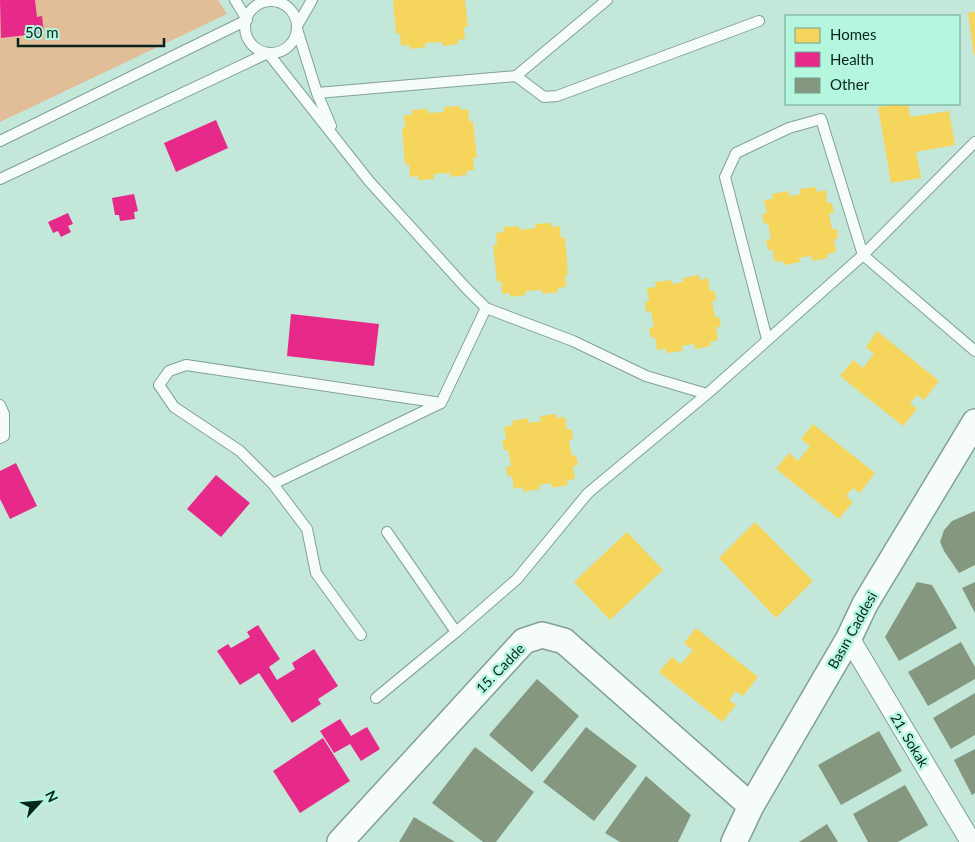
<svg xmlns="http://www.w3.org/2000/svg" width="975" height="842" viewBox="0 0 975 842" font-family="Lato,sans-serif">
<style>
.forest{fill:#e1bd98}
.homes{fill:#f6d55c}
.health{fill:#e7298a}
.building{fill:#869780}
.lines{fill:none;stroke-linecap:round;stroke-linejoin:round}
.service-casing{stroke:#83a096;stroke-width:12}
.minor-casing{stroke:#83a096;stroke-width:22}
.tertiary-casing{stroke:#83a096;stroke-width:28}
.service{stroke:#f6fcf9;stroke-width:10}
.minor{stroke:#f6fcf9;stroke-width:20}
.tertiary{stroke:#f6fcf9;stroke-width:25}
.labels{text-anchor:middle;dominant-baseline:central;stroke-width:5;stroke-linejoin:round;paint-order:stroke}
.street-label{font-size:14px;fill:#08241c;stroke:#b4f7de}
</style>
<rect width="100%" height="100%" fill="#c3e8da"/>
<path class="forest" d="M0,0H218L227,14L0,122Z"/>
<path class="homes" d="M393,0H465L468,27H464L465,39L458,40V44L442,46V42L425,43L426,47L410,49L409,45L401,46L400,33L396,34Z
M975,12V55H974L968,13Z
M899,104H908L910,117L949,111L955,145L916,152L921,178L891,183L878,107Z
M460,106V110L468,109L469,122L473,121L477,158H473L474,170L466,171L467,175L451,177L450,173L434,174V179L418,180V176L410,177L409,164L405,165L402,128H405L404,115H412V110L428,109V113L444,112V107Z
M816,187L817,192L826,190L827,203H832L834,213H829L832,229H837L838,239H834L836,252L827,254L828,258L812,261L811,256L799,258L800,262L784,265L783,261L775,262L772,249L768,250L766,240L771,239L768,223L764,224L762,214L767,213L764,200L773,199L772,194L788,191L789,196L801,194L800,189Z
M551,223L552,227L560,226L561,238H565L568,275H565L566,287L558,288V292L543,294L542,290L525,291L526,295L510,297V293L502,294L501,281L497,282L493,245H497L496,233L504,232L503,227L519,226V230L536,228L535,224Z
M699,275L700,280L708,278L710,291H715L716,301H712L715,317H719L721,327H716L718,340L710,342L711,346L695,349L694,344L682,346V351L666,353V349L657,350L655,337L651,338L649,328L654,327L651,311L646,312L645,302L649,301L647,288L656,287L655,282L671,280L672,284L683,282V278Z
M877,331L939,381L924,400L917,395L910,403L917,409L903,426L840,376L853,360L863,368L874,354L866,347Z
M556,414L557,418L565,417L567,430L572,429L573,439L569,440L572,456L576,455L578,465L573,466L575,479L567,480L568,485L552,488L551,483L539,485L540,489L523,492V487L514,489L512,476L508,477L506,467L511,466L508,450H504L502,440H506L504,427L513,425L512,421L528,418L529,423L541,421L540,416Z
M813,424L875,473L860,493L853,488L846,496L853,502L839,519L776,469L789,453L798,461L810,446L801,439Z
M755,522L813,581L776,618L719,558Z
M627,532L663,570L610,620L574,582Z
M696,628L758,677L743,696L736,691L729,700L736,705L722,722L659,672L672,657L681,664L693,650L684,643Z"/>
<path class="health" d="M0,0H35L37,17L42,16L44,33L1,38Z
M216,120L228,148L176,172L164,143Z
M134,194L138,211L134,212L135,219L120,221L119,215H115L112,198Z
M68,213L73,224L68,226L71,232L61,237L58,231L53,233L48,222Z
M291,314L379,324L374,366L287,356Z
M16,463L37,506L10,519L0,499V471Z
M216,475L250,503L221,537L187,509Z
M258,625L280,659L269,667L277,680L295,669L292,663L314,649L338,686L318,699L321,704L292,723L259,673L240,685L217,651L228,644L231,648L250,637L247,632Z
M340,719L351,736L367,727L380,749L361,761L350,744L334,753L320,731Z
M323,738L350,781L300,813L273,771Z"/>
<path class="building" d="M975,511V565L959,573L944,551L940,542L944,530L952,521Z
M917,582L932,585L957,628L899,661L885,637Z
M975,582V613L962,588Z
M961,642L975,667V679L928,706L908,672Z
M537,679L579,716L532,772L489,735Z
M975,693V735L951,749L933,718Z
M586,727L637,766L594,821L543,782Z
M879,731L902,771L841,805L818,765Z
M475,747L534,792L496,842H483L432,803Z
M975,749V793L972,795L954,760Z
M646,776L691,815L678,842H620L605,833Z
M905,785L928,825L898,842H868L853,814Z
M414,817L455,842H399Z
M827,824L838,842H799Z"/>
<g class="lines">
<g class="service-casing">
<path id="service" d="M245 27a26 26 0 1 1 52 0a26 26 0 1 1-52 0Z
M297,26L312,0
M297,29L317,93L331,126
M516,76L544,97L557,96L759,21
M317,93L516,76L607,0
M0,141L247,20L235,0
M0,179L268,53L369,181L466,288L486,308L573,341L646,376L707,394L863,255L975,142
M767,339L725,177L736,153L789,128L821,119L863,255L975,351
M0,405L4,414V436L0,438
M273,484L441,403L486,308
M387,532L456,632L517,579L588,493L707,394
M361,635L316,573L307,529L273,484L240,451L174,407L159,385L169,371L186,365L441,403
M376,698L456,632"/>
</g>
<g class="minor-casing">
<path id="minor" d="M849,638L971,842"/>
</g>
<g class="tertiary-casing">
<path id="tertiary" d="M340,842L524,641L542,635L564,641L751,806
M734,842L751,806L849,638L865,604L975,422"/>
</g>
<use href="#service" class="service"/>
<use href="#minor" class="minor"/>
<use href="#tertiary" class="tertiary"/>
</g>
<g class="labels">
<g class="street-label">
<text transform="translate(852 630) rotate(-61)">Basın Caddesi</text>
<text transform="translate(500 668) rotate(-46)">15. Cadde</text>
<text transform="translate(910 740) rotate(59)">21. Sokak</text>
</g>
</g>
<rect x="785" y="15" width="175" height="90" fill="#b4f7de" stroke="#6fa390"/>
<rect x="795" y="28" width="25" height="15" fill="#f6d55c" stroke="#6fa390"/>
<text x="830" y="40" font-size="15" fill="#08241c">Homes</text>
<rect x="795" y="52" width="25" height="15" fill="#e7298a" stroke="#6fa390"/>
<text x="830" y="65" font-size="15" fill="#08241c">Health</text>
<rect x="795" y="78" width="25" height="15" fill="#869780" stroke="#6fa390"/>
<text x="830" y="90" font-size="15" fill="#08241c">Other</text>
<g transform="translate(40 802) rotate(64)" stroke="#b4f7de" stroke-width="4" paint-order="stroke">
<path d="M0-4L9 19L0 12L-9 19Z" fill="#08241c"/>
<text y="-8" font-size="14" font-weight="bold" text-anchor="middle" fill="#08241c">N</text>
</g>
<path d="M18 38v8h146v-8" fill="none" stroke="#08241c" stroke-width="2.5"/>
<text x="25" y="38" font-size="15" fill="#08241c" stroke="#b4f7de" stroke-width="4" paint-order="stroke">50 m</text>
</svg>
